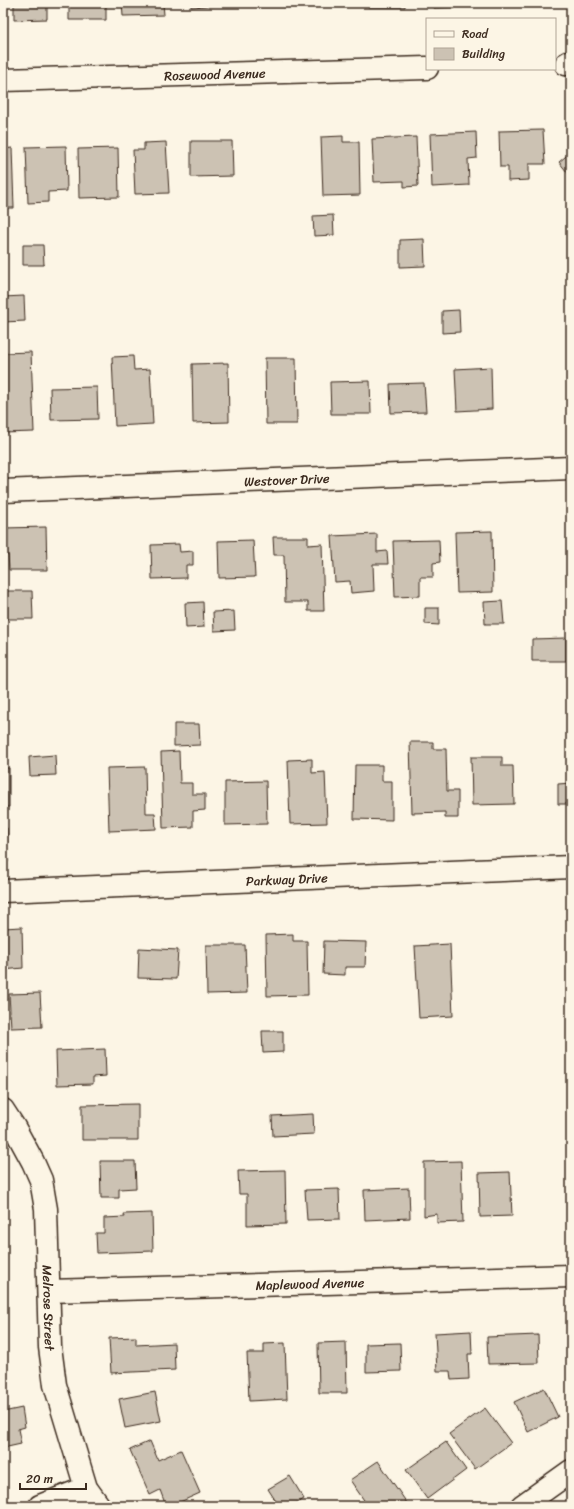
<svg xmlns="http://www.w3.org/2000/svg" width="574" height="1509" viewBox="0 0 574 1509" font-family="Sriracha,sans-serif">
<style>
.building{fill:#ccc2b3;stroke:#3b2a1e}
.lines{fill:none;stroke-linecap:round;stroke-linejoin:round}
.minor-casing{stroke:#3b2a1e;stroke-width:25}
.major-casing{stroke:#3b2a1e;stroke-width:25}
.minor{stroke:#fcf5e5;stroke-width:22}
.major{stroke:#fcf5e5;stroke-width:22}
.labels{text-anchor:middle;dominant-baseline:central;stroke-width:3.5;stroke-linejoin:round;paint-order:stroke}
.street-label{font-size:13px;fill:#3b2a1e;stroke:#fcf5e5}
</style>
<rect width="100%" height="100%" fill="#fcf5e5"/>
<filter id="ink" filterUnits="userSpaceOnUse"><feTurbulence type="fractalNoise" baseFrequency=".025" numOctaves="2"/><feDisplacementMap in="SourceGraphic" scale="8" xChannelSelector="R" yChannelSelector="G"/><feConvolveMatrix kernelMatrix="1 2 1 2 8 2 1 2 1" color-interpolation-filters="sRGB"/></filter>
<g filter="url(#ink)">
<path class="building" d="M14,3H47V19L14,20Z
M69,3H106V20H69Z
M122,3H163L164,15L123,16Z
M191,3H222L223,5L191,7Z
M261,3H288V7H261Z
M304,3H346V4L304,5Z
M368,3H405V7H368Z
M434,3H469V7L434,8Z
M543,130L545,164H529V180L508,181V167H500L499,131Z
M476,132L477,158L468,159L469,185L432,187L430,134Z
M343,136V142H359L360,195L323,196L321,137Z
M416,137L418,186L404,187V181L374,182L372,139Z
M191,141H232L233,176L191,177Z
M166,142L169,193L135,194L133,150H144V143Z
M66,146L67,191L48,192V202L28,203L26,147Z
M12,148L14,208H3V149Z
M118,148L119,197L79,198L78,149Z
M571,152V177L559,162Z
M333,215L334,235L314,236L313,216Z
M424,239L425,266L400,267V240Z
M23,245H43L44,265H23Z
M24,296L25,321L3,322V297Z
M459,310L460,332L442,333V311Z
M31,352L34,432L3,433V353Z
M133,356L134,370L150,369L153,424L115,426L112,357Z
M265,358H296L297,424H266Z
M228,363L229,422L193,423L192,364Z
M491,367L492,409L457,411L455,369Z
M370,381L371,414H331L330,382Z
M424,383L426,412L391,413L390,384Z
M97,387L98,419L51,420L50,388Z
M46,527L47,570H9L8,555H3V528Z
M492,531L493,592L457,593L455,532Z
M377,534V552L387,551L388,564H373L374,591L351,593L350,581L335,582L332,536Z
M273,537H308V545L322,544L324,611H308V602H285L284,555H274Z
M253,540L255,577L219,578L218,541Z
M439,540L440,562L433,563V577H420V596L395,597L393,541Z
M179,544L180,552L193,551V565H186V578L152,579L151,545Z
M3,591H32L33,619H3Z
M502,601L504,624H485L484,602Z
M203,602L204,627L186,628L185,603Z
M425,608H439V625L425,624Z
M234,611L235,630L214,631L213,612Z
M566,638V661H532V639Z
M174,724H199L200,745L174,746Z
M410,742H433V749H446L447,791H458V818H445V812L412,813Z
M179,751L180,783H192V794H205V810L193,811V827L163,828L161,752Z
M55,755L56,775L30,776L29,757Z
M471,757H502V766H513L514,804L472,805Z
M312,759V773L325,772L327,823L290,824L288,760Z
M355,765H382V781H392V820L354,819Z
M145,767L146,813H155L156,829L109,831L107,768Z
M3,768H9V807H3Z
M266,781L267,824L225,825V782Z
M571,783V804H558V784Z
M3,828H7L8,862H3Z
M22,927L23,968L3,970V928Z
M293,934V941H307L308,995L267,996L266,935Z
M324,941L366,942L365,967H345V975L323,974Z
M450,944L453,1016L419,1018L415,946Z
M206,945H245L247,993L207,994Z
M139,948L178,950L176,979L138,978Z
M40,993L42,1027L11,1028L9,994Z
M262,1031H283V1052L263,1053Z
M105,1049L106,1076L93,1077V1084L57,1085L56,1051Z
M138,1104V1140H82V1105Z
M313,1114L314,1134L273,1136L272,1116Z
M100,1161H135L136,1188L119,1189V1198H101Z
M461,1161L463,1222L437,1223V1214L424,1216V1162Z
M285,1170L286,1224L247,1225V1194H239L238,1171Z
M510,1172L512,1216L480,1217L479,1173Z
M409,1188L410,1218L365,1220L364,1190Z
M339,1189L340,1219L307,1220L305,1190Z
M152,1213L153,1251L97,1253L96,1233H104V1218L125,1217L124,1214Z
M471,1331L472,1354H468L469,1379L451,1380L450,1371H437L435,1333Z
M538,1335L539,1363L488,1364L487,1337Z
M136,1337V1345L174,1343L175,1370L111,1373L109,1338Z
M346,1342L347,1393H319L318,1343Z
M285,1343L287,1399L249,1401L247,1353H264V1344Z
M400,1343L401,1371L366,1372V1344Z
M544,1388L558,1417L528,1432L514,1402Z
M155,1392L161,1421L125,1428L119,1399Z
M22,1408L25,1427L18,1429L21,1444L3,1448V1412Z
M485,1408L511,1443L475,1469L449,1434Z
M150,1441L158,1460L181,1450L200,1493L171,1506H166L160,1490L150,1495L130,1450Z
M446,1442L466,1470L427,1499L406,1470Z
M378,1461L409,1506H368L350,1480Z
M290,1476L304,1499L292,1506H279L268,1489Z"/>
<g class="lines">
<g class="minor-casing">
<g id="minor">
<path id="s1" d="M3,80L427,68"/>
<path id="s2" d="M3,491L571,468"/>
<path id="s3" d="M3,891L571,867"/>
<path id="s4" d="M3,1110L14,1127L33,1162L41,1180L46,1209L50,1347L55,1385L86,1488L99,1506"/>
<path id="s5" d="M49,1291L571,1276"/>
<path d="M40,1506L86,1488"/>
</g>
</g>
<g class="major-casing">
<path id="major" d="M566,64L571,61
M522,1506L571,1471"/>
</g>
<use href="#minor" class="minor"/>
<use href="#major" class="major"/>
</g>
</g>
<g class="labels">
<g class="street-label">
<text stroke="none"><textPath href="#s1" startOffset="212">Rosewood Avenue</textPath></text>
<text stroke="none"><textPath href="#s2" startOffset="284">Westover Drive</textPath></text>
<text stroke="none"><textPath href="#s3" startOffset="284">Parkway Drive</textPath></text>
<text stroke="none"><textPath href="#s5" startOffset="261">Maplewood Avenue</textPath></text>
<text stroke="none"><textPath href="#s4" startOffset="208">Melrose Street</textPath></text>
</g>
</g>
<rect width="574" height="1509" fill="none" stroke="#fcf5e5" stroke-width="16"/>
<rect x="8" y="8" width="558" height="1493" fill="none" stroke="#3b2a1e" stroke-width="1.5" filter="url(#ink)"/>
<rect x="426" y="18" width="130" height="52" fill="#fcf5e5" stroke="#afa495"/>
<rect x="434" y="31" width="20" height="6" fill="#fcf5e5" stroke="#afa495"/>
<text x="462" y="38" font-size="12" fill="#3b2a1e">Road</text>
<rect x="434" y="48" width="20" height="12" fill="#ccc2b3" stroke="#afa495"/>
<text x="462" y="58" font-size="12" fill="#3b2a1e">Building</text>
<path d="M20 1483v6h66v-6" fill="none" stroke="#3b2a1e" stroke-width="2"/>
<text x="26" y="1483" font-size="12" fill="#3b2a1e" stroke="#fcf5e5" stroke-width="3" paint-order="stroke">20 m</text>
</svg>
